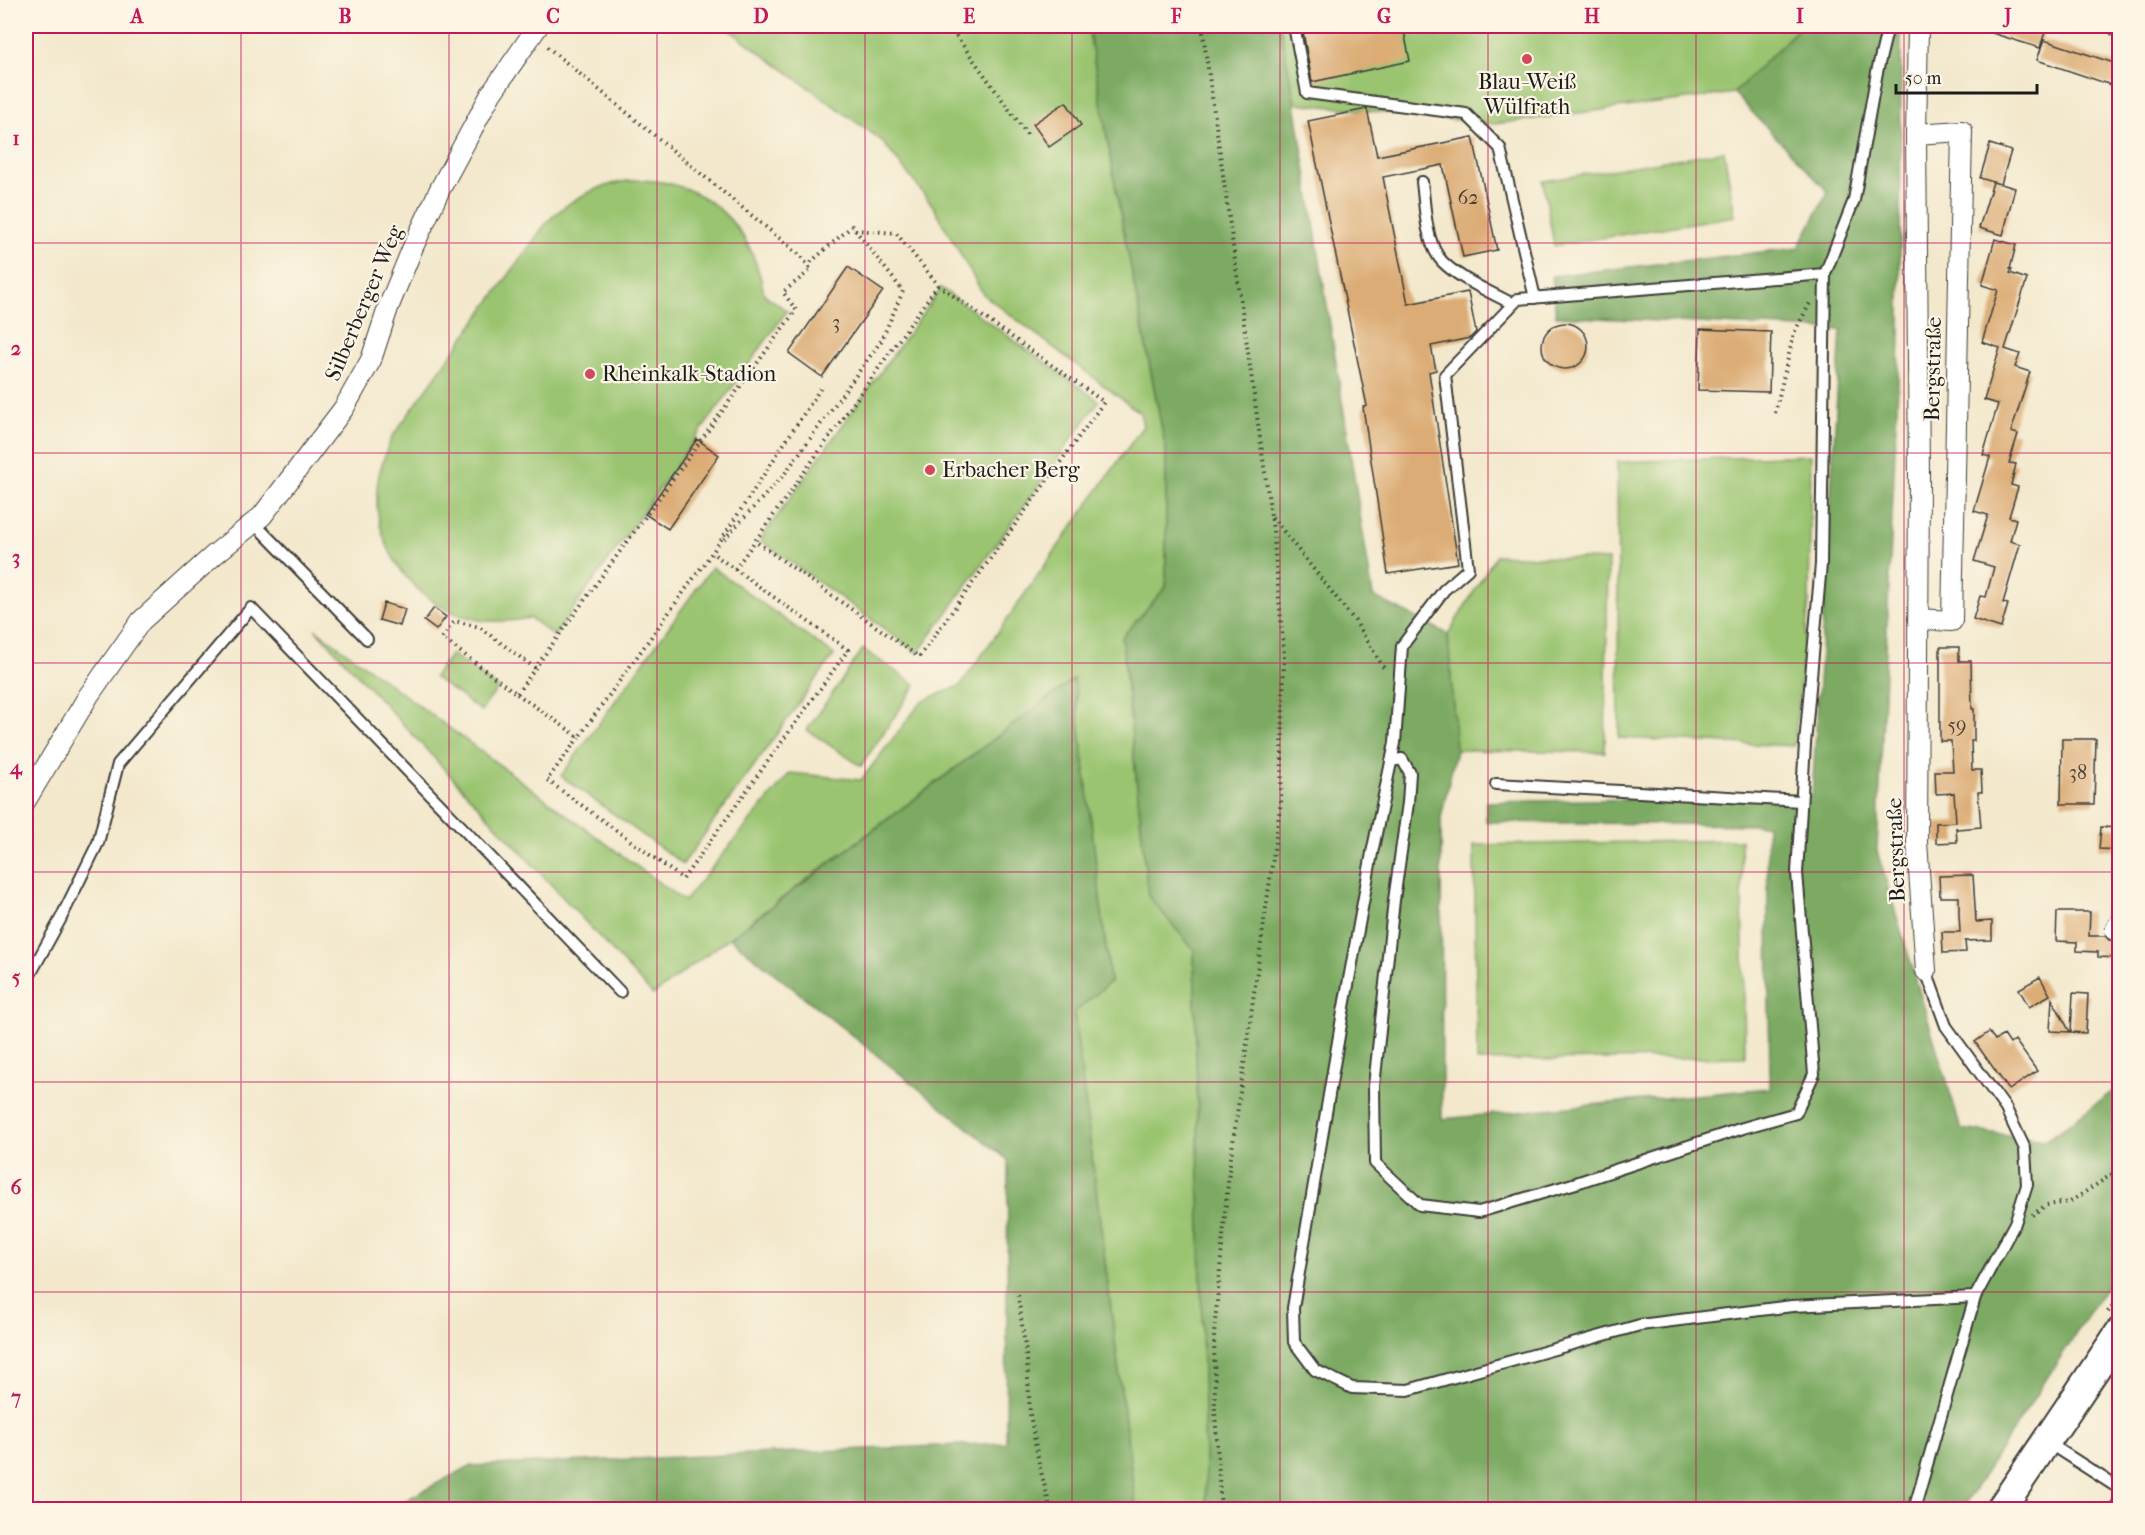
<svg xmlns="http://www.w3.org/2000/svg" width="2145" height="1535" viewBox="0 0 2145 1535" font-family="'IM FELL French Canon',serif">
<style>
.green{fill:#9ac470;stroke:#5b7046;stroke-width:1.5}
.forest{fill:#7baa62;stroke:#4c633f;stroke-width:1.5}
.building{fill:#dbac75}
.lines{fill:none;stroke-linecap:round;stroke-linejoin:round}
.lane-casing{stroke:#3c3b36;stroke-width:14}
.street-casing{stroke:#3c3b36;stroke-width:22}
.secondary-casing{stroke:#3c3b36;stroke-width:32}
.path{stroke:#3c3b36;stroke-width:4;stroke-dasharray:1.5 4.5;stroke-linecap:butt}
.lane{stroke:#fff;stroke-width:10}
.street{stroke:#fff;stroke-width:20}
.secondary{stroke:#fff;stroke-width:28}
.grid{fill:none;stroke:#c2185b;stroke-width:1.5;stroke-opacity:0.55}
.poi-dot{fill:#d1495b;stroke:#fcf5e5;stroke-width:2}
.labels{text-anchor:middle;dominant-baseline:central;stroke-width:4.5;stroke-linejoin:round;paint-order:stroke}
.number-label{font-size:20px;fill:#4c4032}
.poi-label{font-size:22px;fill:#1c1c1c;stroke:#fcf5e5;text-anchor:start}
.street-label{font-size:22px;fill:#1c1c1c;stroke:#fcf5e5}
.neatline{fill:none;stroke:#c2185b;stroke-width:2}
.grid-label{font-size:20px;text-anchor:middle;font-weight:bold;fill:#c2185b}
</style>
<rect width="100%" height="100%" fill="#fcf5e5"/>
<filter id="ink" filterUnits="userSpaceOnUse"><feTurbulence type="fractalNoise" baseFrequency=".0167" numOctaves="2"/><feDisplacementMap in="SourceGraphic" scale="12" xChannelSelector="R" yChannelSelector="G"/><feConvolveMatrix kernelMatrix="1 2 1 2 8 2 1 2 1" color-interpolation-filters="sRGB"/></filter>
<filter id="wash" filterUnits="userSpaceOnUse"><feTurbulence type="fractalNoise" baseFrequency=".008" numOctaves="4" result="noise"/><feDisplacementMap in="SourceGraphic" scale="24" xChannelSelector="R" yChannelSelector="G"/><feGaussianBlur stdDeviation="1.35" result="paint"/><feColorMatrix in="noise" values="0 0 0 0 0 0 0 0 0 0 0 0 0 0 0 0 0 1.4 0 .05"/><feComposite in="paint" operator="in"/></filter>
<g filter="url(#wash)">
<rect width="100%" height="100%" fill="#f3e8cc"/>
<path class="green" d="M724,26H1088L1118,201L1166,450V587L1122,637L1148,896L1194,949L1206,1509H1136L1074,1013L1110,982L1074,679L653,995L315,629L684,901L790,773L861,780L922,701L960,686L1143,426L1140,413L983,294L933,206L882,141Z
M1280,26H1801L1734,93L1494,124L1295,103Z
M1724,151L1735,216L1554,246L1543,181Z
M639,180C708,181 753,228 764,294L787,311L554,636L530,618C513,621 496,623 479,620C419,610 373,551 377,490C378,472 385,454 392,437L547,222C573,196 603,182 639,180Z
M941,288L1099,401L918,653L760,540Z
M1811,455L1809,601L1794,746L1619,738L1617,462Z
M1496,555L1608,560L1605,752L1456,750L1448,634Z
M712,567L834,655L683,864L561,776Z
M863,649L916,685L861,766L807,730Z
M451,654L498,688L481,711L434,677Z
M1741,840L1745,1057L1477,1061L1474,845Z"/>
<path class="forest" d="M1088,26H1280L1295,103L1373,596L1448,634L1456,750L1441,818L1442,1119L1770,1088L1767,825L1486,822V802L1812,796L1841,330L1556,316L1552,276L1798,248L1828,192L1734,93L1801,26H1901L1900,339L1877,851L1961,1129L2046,1140L2120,1086L2119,1267L1962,1509H1206L1194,950L1148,896L1122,637L1166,587V450L1118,201Z
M1074,679L1110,982L1074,1013L1136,1509H389L470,1466L1006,1443L1008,1160L730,938Z"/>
<g id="blocks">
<path class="building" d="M1302,26H1403L1410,61L1312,82Z
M1980,26H2047L2040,48L1979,29Z
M2044,40L2120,65V88L2037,60Z
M1066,102L1081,125L1049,147L1033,124Z
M1367,109L1377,156L1473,137L1497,250L1463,257L1443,165L1383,177L1408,304L1468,292L1476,332L1470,338L1431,346L1436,370L1429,372L1458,563L1388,574L1363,407L1367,406L1308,121Z
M1990,144L2011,151L2001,184L2015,188L2003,235L1979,228L1993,182L2000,184L1980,178Z
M1995,239L2016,245L2010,269H2012L2010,273L2027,279L2005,349L2020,354L2015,367L2030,372L2011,432L2018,434L2009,463L2016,464L2011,485L2018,487L2009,517L2016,519L2010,541L2020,544L2003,603L2008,604L2001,628L1973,619L1980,596L1986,597L1994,567L1974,561L1988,515L1974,511L1990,457L1983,455L1998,404L1984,400L2000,348L1982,342L1998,290L1982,285Z
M848,267L883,291L822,377L789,353Z
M1542 346a23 23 0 1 1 46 0a23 23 0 1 1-46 0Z
M1700,329L1771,332L1769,392L1698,390Z
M697,439L719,455L668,529L645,514Z
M384,603L405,609L400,626L379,620Z
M434,608L446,617L436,630L424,621Z
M1940,647H1959V661H1971L1972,709H1974V741H1971L1972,770H1981L1982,792H1978L1981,827L1957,829L1956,827L1957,842L1936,843V823L1956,822L1954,793L1936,794L1935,771H1953L1951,741H1940Z
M2062,739H2096L2094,804H2061Z
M2101,827L2120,828V850L2099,849Z
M1973,875L1976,922L1992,921V940L1965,941L1966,952L1943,953L1942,932H1960L1959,914V897H1940L1939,876Z
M2057,912H2090L2089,936H2105L2109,940L2120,941V958L2098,957V952L2077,951V942L2056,941Z
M2040,977L2050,995L2029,1007L2019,989Z
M2073,993L2088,994L2086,1033L2071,1032Z
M2052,999L2070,1032L2050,1031Z
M1989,1032L1995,1040L2004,1035L2010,1044L2015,1040L2037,1071L2009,1090L1975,1042Z"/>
</g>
</g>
<g filter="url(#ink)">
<use href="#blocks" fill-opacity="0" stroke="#3c3b36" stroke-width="1.5"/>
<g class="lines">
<g class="lane-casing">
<path id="lane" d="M1294,26L1307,93L1466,114L1500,148L1535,298
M1422,182C1425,205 1425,236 1438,256C1449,274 1494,294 1513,304
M1825,274L1518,299L1445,375L1468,569L1444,590L1402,646L1395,743L1372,853L1342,1018L1293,1308L1294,1342L1315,1370L1352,1388L1408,1390L1640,1325L1792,1306L1975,1297
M254,523L367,639
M1391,761L1402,759L1410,773L1408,803L1394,900L1374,1086L1375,1163L1420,1205L1479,1212L1576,1183L1743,1128L1796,1113L1814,1074L1797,873L1805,744L1821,564L1825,274L1854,200L1877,72L1888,26
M1496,784L1801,801
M26,982L60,920L98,843L118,764L251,608L620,992
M2047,1442L2120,1489
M1914,1510L1975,1297L2015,1223L2027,1185L2025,1149L2006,1109L1946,1026L1926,971
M2115,1510L2120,1499"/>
</g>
<g class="street-casing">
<path id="street" d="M1918,26L1916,134L1919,475L1917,842L1926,971
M2117,26H2120
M1916,134L1962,131L1952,621L1918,619
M26,800L89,695L141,621L214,555L262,516L344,408L371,360L388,308L413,247L440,189L491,94L538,26
M2115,930L2120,922"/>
</g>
<g class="secondary-casing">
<path id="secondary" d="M2000,1510L2120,1332"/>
</g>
<path class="path" d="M949,26L1029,137
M1202,26L1273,530L1284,655L1281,801L1229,1171L1214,1334L1215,1410L1221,1510
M855,230L896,233L938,285L1104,402L919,657L755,541L938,285
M1775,413L1794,333L1810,303
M1272,517L1355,621L1385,670
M724,539L783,476L881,341L903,291L852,226L812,261L809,268
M735,569L755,541
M535,668L479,627L455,621L442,638L517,694L535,668L796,310L783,292L811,270L801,256L546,46
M517,694L579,737L719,543L822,386
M579,737L547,780L683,879L848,650L712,553
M2032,1215L2046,1205L2070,1202L2120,1169
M1018,1295L1027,1361L1030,1414L1039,1464L1049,1503L1054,1510
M2108,1312L2120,1295"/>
<use href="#lane" class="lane"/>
<use href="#street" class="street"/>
<use href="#secondary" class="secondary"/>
</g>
</g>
<path class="grid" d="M241,26V1510M449,26V1510M657,26V1510M865,26V1510M1072,26V1510M1280,26V1510M1488,26V1510M1696,26V1510M1904,26V1510M26,243H2120M26,453H2120M26,663H2120M26,872H2120M26,1082H2120M26,1292H2120"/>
<g class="poi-dot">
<circle cx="1527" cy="59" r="6"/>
<circle cx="590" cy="374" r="6"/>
<circle cx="930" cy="470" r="6"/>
</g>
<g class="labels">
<g class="number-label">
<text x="1468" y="197">62</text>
<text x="836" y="322">3</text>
<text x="1957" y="725">59</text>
<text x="2078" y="772">38</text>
</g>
<g class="poi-label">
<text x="1527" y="82" text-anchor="middle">Blau-Weiß<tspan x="1527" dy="25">Wülfrath</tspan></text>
<text x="602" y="374">Rheinkalk-Stadion</text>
<text x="942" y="470">Erbacher Berg</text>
</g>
<g class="street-label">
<text transform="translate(364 303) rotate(-67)">Silberberger Weg</text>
<text transform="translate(1933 369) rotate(-89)">Bergstraße</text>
<text transform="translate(1896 850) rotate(-92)">Bergstraße</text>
</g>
</g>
<rect width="2145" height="1535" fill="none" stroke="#fcf5e5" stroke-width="66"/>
<path d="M1896 84v9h141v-9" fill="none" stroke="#1c1c1c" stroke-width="3"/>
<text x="1905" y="84" font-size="18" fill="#1c1c1c" stroke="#fcf5e5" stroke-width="4.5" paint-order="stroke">50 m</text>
<rect x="33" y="33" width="2079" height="1469" class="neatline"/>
<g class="grid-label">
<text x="137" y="23">A</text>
<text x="345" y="23">B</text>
<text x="553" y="23">C</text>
<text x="761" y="23">D</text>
<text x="969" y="23">E</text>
<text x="1176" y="23">F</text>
<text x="1384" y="23">G</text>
<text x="1592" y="23">H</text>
<text x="1800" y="23">I</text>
<text x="2008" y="23">J</text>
<text x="16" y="145">1</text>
<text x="16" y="355">2</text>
<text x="16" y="564">3</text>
<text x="16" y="774">4</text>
<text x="16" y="984">5</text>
<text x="16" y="1194">6</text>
<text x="16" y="1404">7</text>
</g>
</svg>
